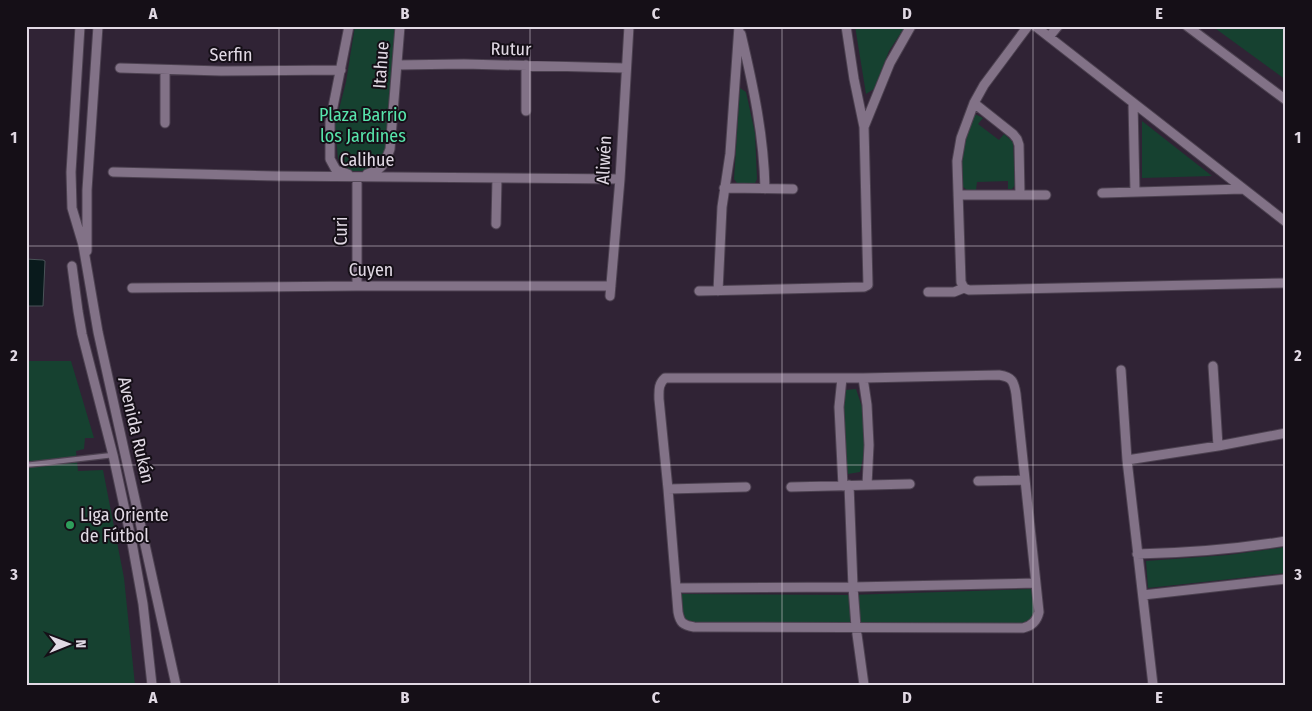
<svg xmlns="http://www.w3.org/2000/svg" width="1312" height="711" viewBox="0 0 1312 711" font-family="'Fira Sans Condensed',sans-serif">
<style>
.green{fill:#164130}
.water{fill:#091a1c;stroke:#4a5358}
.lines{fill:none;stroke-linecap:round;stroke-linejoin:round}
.service-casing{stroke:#4c4150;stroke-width:7}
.minor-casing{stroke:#4c4150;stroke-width:11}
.service{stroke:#827287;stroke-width:4.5}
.minor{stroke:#827287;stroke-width:9}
.grid{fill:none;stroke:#e1d9e4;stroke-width:1;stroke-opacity:0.55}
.leisure-dot{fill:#2e9e5b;stroke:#150f17;stroke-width:2}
.labels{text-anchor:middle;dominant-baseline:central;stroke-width:4;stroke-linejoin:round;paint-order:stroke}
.street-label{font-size:18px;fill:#e1d9e4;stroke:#150f17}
.park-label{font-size:18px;fill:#58e5ac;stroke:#150f17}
.poi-label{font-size:18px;fill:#e1d9e4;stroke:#150f17;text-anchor:start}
.neatline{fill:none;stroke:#e1d9e4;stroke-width:2}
.grid-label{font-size:16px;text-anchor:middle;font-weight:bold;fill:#e1d9e4}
</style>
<rect width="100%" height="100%" fill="#302335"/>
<path class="green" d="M355,26H400L388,147L379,165L372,171H350L338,159L335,125L346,82Z
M855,26H903L904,28L889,51L874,89L866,94Z
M1212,26H1286V80Z
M740,88L746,92L755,133L757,179L755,183H737L734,179Z
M974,115H977L983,118L978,124L999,140L1004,134L1013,142L1015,185L1012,189H1008V181L977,182L976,190H967L963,187C960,163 963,136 974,115Z
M1142,121L1212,176L1142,178Z
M26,361H71L94,438H85L84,449L76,451L78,471L103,470L124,578L135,685H26Z
M856,389L862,407L866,445L860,472L848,474C845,446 842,418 845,390Z
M1286,547V573L1148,588L1146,561L1228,555Z
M1034,589C1035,607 1041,621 1018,624L694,623L685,621L682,612V594L849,595Z"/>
<path class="water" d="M26,259L43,260L45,261L43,306H26Z"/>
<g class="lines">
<g class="service-casing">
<path id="service" d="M26,465L113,455"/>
</g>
<g class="minor-casing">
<path id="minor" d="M80,26L71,172L72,208L83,245L98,332L176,685
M1035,26L1286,222
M1187,26L1286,100
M741,34C753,85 764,136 765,189
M1049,37L1058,26
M397,65L464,64L625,68
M120,68L221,71L341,70
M165,70V123
M974,103L1013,134L1017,139L1019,145L1020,195
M1133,103L1135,192
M526,111V65
M864,127L890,63L911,26
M113,172L276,176L620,179
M348,174L336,170L330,159V122L349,26
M367,174C383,169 384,165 390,149L400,26
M724,188L793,189
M1102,193L1243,189
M958,195H1046
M496,224L497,178
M87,251V190L98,26
M72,266L78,311L82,334L113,455L132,543L143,604L152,685
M357,286V177
M132,288L357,286H611
M964,288L961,282L957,161L961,138L974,103L984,85L1028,26
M699,291L864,287L868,285L864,127L854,79L846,26
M718,291L722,207L730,154L739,26
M928,292H954L964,288L969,290L1286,283
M610,296L620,179L629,26
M1213,366L1218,446
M1121,370L1127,460L1153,685
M999,375C1012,377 1014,381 1016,394L1039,612C1037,621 1032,626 1023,628L694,627C683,625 680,623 678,612L668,489L659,399C659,391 658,384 665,378H863Z
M842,378L839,407L843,486
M863,378L867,405L869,445L867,485
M1127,460L1218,446L1286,433
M978,481L1025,480
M849,485L853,587L856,627L864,685
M791,487L910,484
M668,489L746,487
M1137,554C1187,553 1237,549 1286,541
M677,588L853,587L1036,583
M1143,595L1286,579"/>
</g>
<use href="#service" class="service"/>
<use href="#minor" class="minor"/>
</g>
<path class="grid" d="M279,26V685M530,26V685M782,26V685M1033,26V685M26,246H1286M26,465H1286"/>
<circle class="leisure-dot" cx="70" cy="525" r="5"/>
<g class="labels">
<g class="street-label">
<text transform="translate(511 49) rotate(1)">Rutur</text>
<text x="231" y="55">Serfin</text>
<text transform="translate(381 65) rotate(-86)">Itahue</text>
<text x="367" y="160">Calihue</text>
<text transform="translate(604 160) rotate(-87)">Aliwén</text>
<text transform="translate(341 231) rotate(-90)">Curi</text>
<text x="371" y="270">Cuyen</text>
<text transform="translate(136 430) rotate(77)">Avenida Rukán</text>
</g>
<g class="park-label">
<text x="363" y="115">Plaza Barrio<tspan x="363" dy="21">los Jardines</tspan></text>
</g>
<g class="poi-label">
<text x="80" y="515">Liga Oriente<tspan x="80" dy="21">de Fútbol</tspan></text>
</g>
</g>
<rect width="1312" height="711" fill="none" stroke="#150f17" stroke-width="55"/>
<g transform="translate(68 644) rotate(89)" stroke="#150f17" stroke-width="4" paint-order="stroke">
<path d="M0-4L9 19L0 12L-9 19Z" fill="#e1d9e4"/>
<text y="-8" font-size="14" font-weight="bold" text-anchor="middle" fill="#e1d9e4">N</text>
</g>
<rect x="28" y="28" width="1256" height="656" class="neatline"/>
<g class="grid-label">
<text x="153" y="19">A</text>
<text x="405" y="19">B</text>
<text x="656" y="19">C</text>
<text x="907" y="19">D</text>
<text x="1159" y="19">E</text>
<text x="14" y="143">1</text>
<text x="1298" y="143">1</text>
<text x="14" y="361">2</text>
<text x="1298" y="361">2</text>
<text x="14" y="580">3</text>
<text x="1298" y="580">3</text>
<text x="153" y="703">A</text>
<text x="405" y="703">B</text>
<text x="656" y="703">C</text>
<text x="907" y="703">D</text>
<text x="1159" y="703">E</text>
</g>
</svg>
